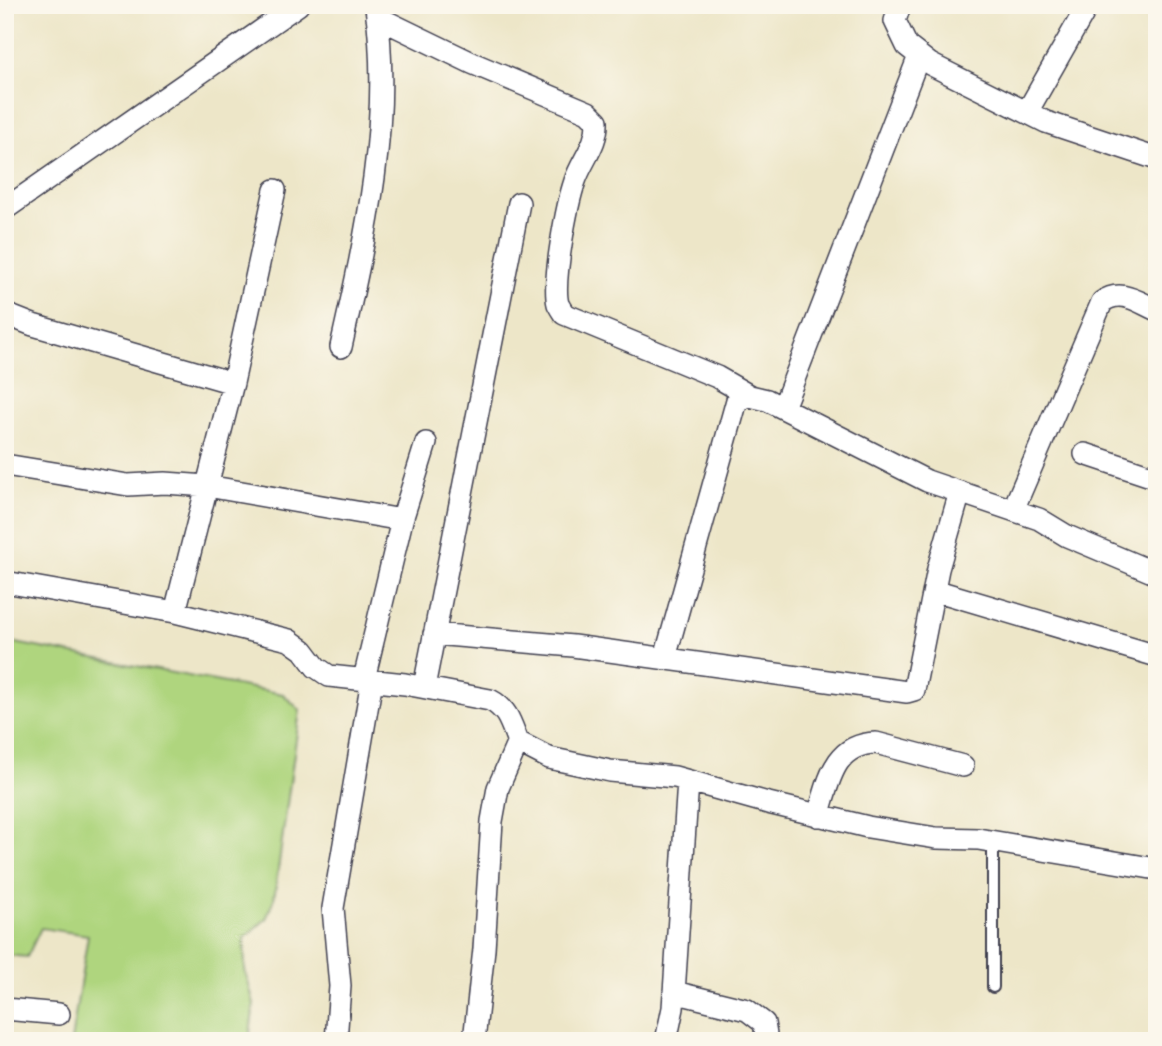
<svg xmlns="http://www.w3.org/2000/svg" width="1162" height="1046" viewBox="0 0 1162 1046" font-family="Caveat,sans-serif">
<style>
.green{fill:#afd57e;stroke:#687c5c;stroke-width:2}
.lines{fill:none;stroke-linecap:round;stroke-linejoin:round}
.service-casing{stroke:#403f50;stroke-width:14}
.minor-casing{stroke:#403f50;stroke-width:24}
.service{stroke:#fff;stroke-width:10}
.minor{stroke:#fff;stroke-width:21}
</style>
<rect width="100%" height="100%" fill="#fbf7ec"/>
<filter id="ink" filterUnits="userSpaceOnUse"><feTurbulence type="fractalNoise" baseFrequency=".0143" numOctaves="2"/><feDisplacementMap in="SourceGraphic" scale="14" xChannelSelector="R" yChannelSelector="G"/><feConvolveMatrix kernelMatrix="1 2 1 2 8 2 1 2 1" color-interpolation-filters="sRGB"/></filter>
<filter id="wash" filterUnits="userSpaceOnUse"><feTurbulence type="fractalNoise" baseFrequency=".00686" numOctaves="4" result="noise"/><feDisplacementMap in="SourceGraphic" scale="28" xChannelSelector="R" yChannelSelector="G"/><feGaussianBlur stdDeviation="1.57" result="paint"/><feColorMatrix in="noise" values="0 0 0 0 0 0 0 0 0 0 0 0 0 0 0 0 0 1.4 0 .05"/><feComposite in="paint" operator="in"/></filter>
<g filter="url(#wash)">
<rect width="100%" height="100%" fill="#ede6c8"/>
<path class="green" d="M5,641L283,694L300,710L274,899L266,919L244,938L245,970L254,1004L249,1041H71L88,935L41,928L27,957L5,955Z"/>
</g>
<g filter="url(#ink)">
<g class="lines">
<g class="service-casing">
<path id="service" d="M993,987V841"/>
</g>
<g class="minor-casing">
<path id="minor" d="M900,5L895,21L907,46L930,64L1046,122L1157,159
M377,17L472,63L588,112L597,121C598,144 582,160 575,181C567,204 552,282 558,304C560,308 562,311 564,314L717,377L750,396
M1027,112L1088,5
M5,209L298,5
M5,314L33,325L233,383
M341,347C366,236 392,122 376,7
M783,408L919,56
M1085,454L1157,478
M5,465L128,485L165,483L207,486L402,520
M1013,510L1102,302C1121,288 1138,302 1157,310
M5,582L175,612L289,640L303,650L316,667L329,676L405,684L490,700C508,709 511,724 518,742L549,758L610,771L675,777L768,803L868,827L936,838L978,839L1157,869
M934,590L1157,656
M175,612L233,383L275,190
M434,634L573,646L907,692L914,690L938,569L960,492
M665,658L737,400L750,396L767,400L927,481L1039,519L1067,536L1157,574
M364,679L402,520L426,443
M424,687L519,203
M818,816C829,782 833,744 876,743L963,766
M674,992L747,1010L764,1023L767,1041
M5,1009L59,1014
M336,1041L340,986L333,908L372,680
M474,1041L484,949L492,821L498,788L518,742
M666,1041L673,1008L688,781"/>
</g>
<use href="#service" class="service"/>
<use href="#minor" class="minor"/>
</g>
</g>
<rect width="1162" height="1046" fill="none" stroke="#fbf7ec" stroke-width="28"/>
</svg>
